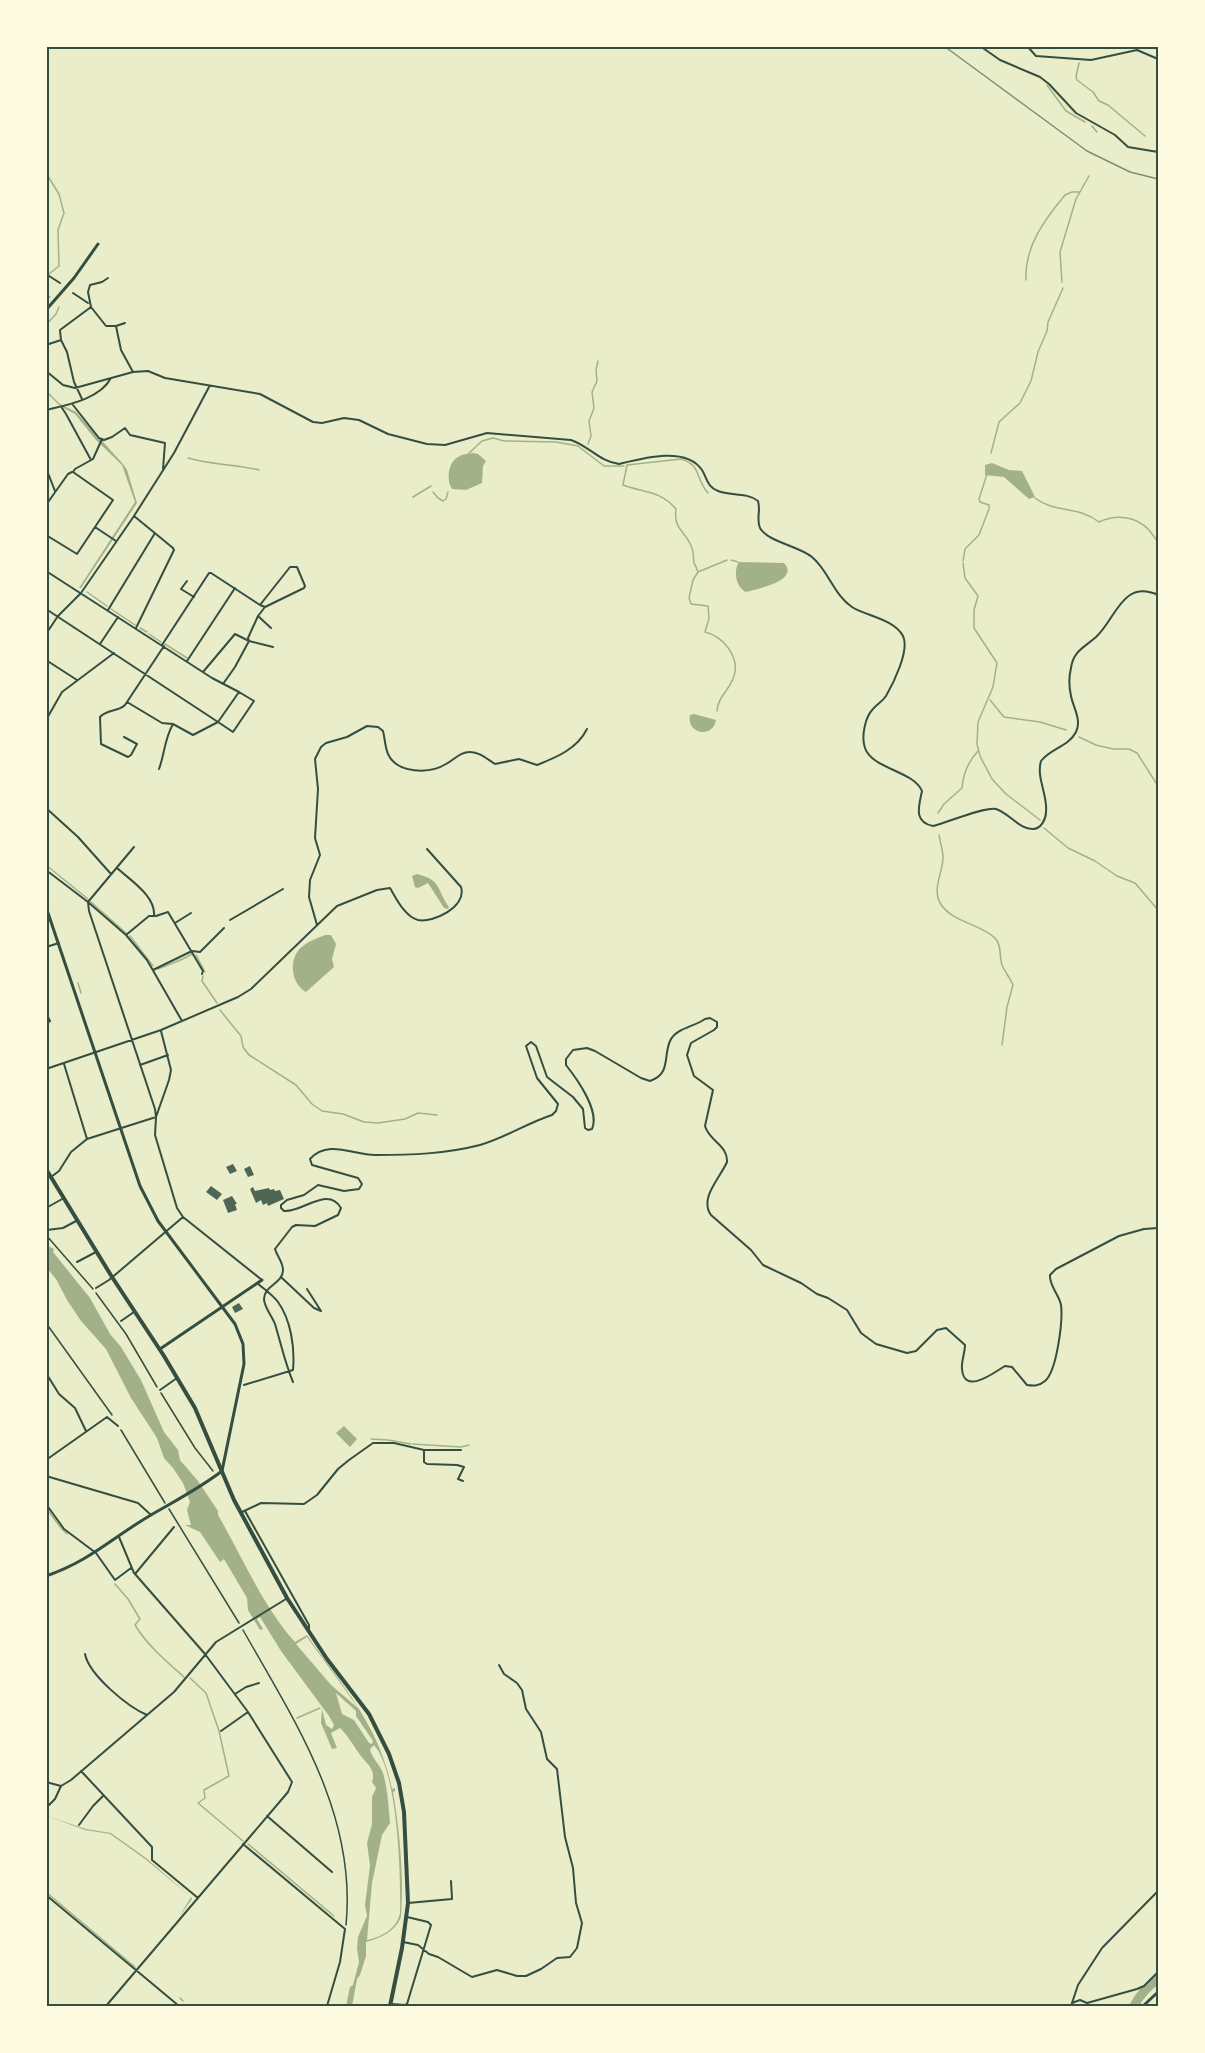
<svg xmlns="http://www.w3.org/2000/svg" width="1205" height="2053" viewBox="0 0 1205 2053" font-family="Overpass,sans-serif">
<style>
.water{fill:#a3b18a;fill-rule:evenodd}
.lines{fill:none;stroke-linecap:round;stroke-linejoin:round}
.stream{stroke:#a3b18a;stroke-width:1.5}
.river{stroke:#a3b18a;stroke-width:9}
.building{fill:#4f6655}
.path{stroke:#344e41;stroke-width:1.5}
.minor{stroke:#344e41;stroke-width:2}
.tertiary{stroke:#344e41;stroke-width:3}
.secondary{stroke:#344e41;stroke-width:3}
.primary{stroke:#344e41;stroke-width:4}
.rail{stroke:#7c8e77;stroke-width:1.5}
.neatline{fill:none;stroke:#344e41;stroke-width:2}
</style>
<rect width="100%" height="100%" fill="#e9edc9"/>
<path class="water" d="M46,390L60,404L76,412L123,464L127,470L137,503L81,588H79L135,502L122,465L96,440L75,414L60,406L47,393Z
M473,453L478,454L486,461L483,466L482,483L466,490L452,489C446,481 448,462 458,457C462,454 468,454 473,453Z
M992,463L1009,470L1022,471L1035,497L1029,499L1004,477L985,475V465Z
M739,562L784,563C800,581 757,589 746,592C736,587 733,571 739,562Z
M694,714L716,720C713,739 686,734 690,715Z
M417,874C442,880 436,889 449,907L448,909L444,908L428,883L418,888L415,887L412,876Z
M325,935H331L336,944L332,959L334,967L306,992C290,983 288,957 303,946C309,941 318,938 325,935Z
M46,1245L54,1249L53,1252L90,1298L110,1334L121,1347L141,1380L164,1432L178,1450L180,1460L198,1481L218,1511V1515C243,1558 262,1605 295,1642L307,1635C343,1687 379,1725 392,1789L395,1788V1791L393,1792C400,1833 404,1876 401,1917C395,1932 380,1938 366,1942V1956L360,1975L357,1979L352,2006H346L350,1987L353,1985L359,1962L357,1948L358,1937L367,1916L365,1905L370,1866L367,1843L372,1824V1797L376,1788L372,1782C377,1768 364,1762 358,1752C352,1743 348,1736 340,1728L331,1733L337,1748L332,1749L321,1723L322,1709L326,1725L332,1729L334,1725L329,1716L281,1651L260,1617L257,1619L263,1629L260,1630L248,1610L247,1598L224,1559L220,1562L200,1532L185,1525H191L187,1510L190,1502L183,1483L173,1468L164,1458L157,1438L131,1398L106,1349L81,1321L67,1300L56,1279L47,1268ZM307,1637L359,1709L331,1685L296,1644ZM336,1693L356,1711V1716L373,1741L372,1744L369,1743L354,1720L342,1714ZM374,1745C398,1772 401,1876 400,1913C397,1929 381,1937 367,1940L372,1883L382,1835L390,1823C389,1811 387,1778 381,1769C378,1763 371,1756 370,1749Z
M344,1426L357,1439L350,1447L336,1433Z
M47,1816L86,1829L111,1833L146,1858L191,1897L192,1899L179,1917L191,1897L145,1859L110,1834L85,1830Z"/>
<g class="lines">
<path class="stream" d="M1079,63L1076,77L1077,80L1093,92L1099,101L1108,105L1145,136
M1047,85L1066,111L1085,122
M1092,126L1097,132
M46,173L59,194L64,213L58,230L59,266L49,274
M1026,280C1024,247 1045,219 1065,195L1072,192H1079
M1062,282L1060,252L1076,199L1089,176
M46,295L50,297
M46,325L56,314L59,307
M588,444L591,436L589,421L594,408L592,392L597,381L596,370L598,361
M991,453L999,422L1020,403L1031,381L1038,352L1047,331L1048,322L1063,288
M468,454L482,441L493,438L504,441L556,442L578,446L604,466H624
M188,458C211,465 236,464 259,470
M433,492L438,498L443,501L446,499L448,492
M413,497L431,486
M1035,498C1056,514 1077,505 1099,522C1116,514 1136,516 1149,530C1152,534 1155,538 1158,542
M731,560L738,562
M963,561L965,549L979,535L989,509V505L980,502L979,499L987,474
M963,563L965,578L978,596L974,610V628L997,663L993,687L978,722L977,744L980,756L992,779L1006,794L1040,820
M698,572C697,569 696,566 694,563C693,558 694,553 692,548C686,531 673,530 676,509C660,490 644,493 623,485L627,465L681,459C702,465 695,479 708,493
M87,592L107,606
M111,609L135,625
M140,628L147,632
M149,634L161,642
M165,644L187,658
M990,700L1004,717L1040,722L1066,730
M717,711C718,696 730,690 734,676C740,657 723,636 705,632L709,618L708,606L691,604L689,598L693,580L698,572L727,560
M1079,737L1096,745L1113,749H1129L1137,753L1158,786
M938,813L944,804L962,788C963,773 968,762 978,751
M1044,828L1068,848L1095,861L1117,876L1135,883L1158,910
M939,835C940,842 943,850 943,857C943,873 932,888 940,903C951,922 981,924 995,938C1002,945 999,956 1002,965C1005,972 1010,978 1013,985L1007,1007L1002,1045
M46,865L88,899
M91,902L126,933
M130,936L153,966
M196,955L205,972
M158,969C169,964 181,961 192,954
M203,976L202,981L217,1003
M78,983L81,993
M220,1010L241,1036L243,1047L249,1055L296,1085L312,1104L322,1111L343,1114L364,1122L378,1123L405,1119L418,1113L437,1115
M371,1439L388,1440L411,1444
M413,1444L461,1447L469,1445
M46,1508L61,1528L67,1534
M115,1584L128,1599L140,1619L135,1625C147,1645 166,1661 184,1677
M190,1678L206,1693L219,1731L229,1776L204,1790L205,1798L198,1803L243,1841
M297,1718L320,1708
M248,1844L334,1916
M46,1892L135,1967
M180,1998L183,2001"/>
<path class="river" d="M1134,2006C1139,1996 1147,1987 1158,1979"/>
</g>
<path class="building" d="M233,1164L237,1171L230,1174L226,1167Z
M250,1166L254,1175L248,1177L244,1169Z
M211,1186L222,1194L217,1200L206,1192Z
M253,1187L255,1191L269,1188L270,1190L274,1189L275,1191L280,1190L284,1199L268,1206L267,1203L263,1205L261,1200L256,1203L250,1189Z
M232,1196L237,1204H235L237,1210L228,1213L223,1200Z
M239,1303L243,1309L235,1313L232,1307Z"/>
<g class="lines">
<path class="path" d="M46,1235L93,1289
M96,1293L126,1334L157,1387
M46,1323L112,1415
M161,1393L195,1448L213,1471
M121,1430L165,1503
M169,1509L239,1623
M243,1630C295,1722 357,1814 346,1925"/>
<path class="minor" d="M980,46L1000,60L1040,77L1049,84L1076,113L1115,135L1128,147L1158,152
M1027,46L1036,56L1091,60L1137,50L1158,59
M46,274L60,283
M73,293L88,303
M91,307L106,326H116L125,323
M116,326L121,350L133,372
M61,340L67,352L74,382L82,399
M46,345L61,340L60,330L91,307L88,292L90,285L102,282L108,278
M46,371L63,385L75,388L133,372L148,371L165,378L260,394L313,422L322,423L344,418L359,420L388,434L427,444L445,445L487,433L571,440C589,446 600,462 619,464C643,458 686,446 702,470C707,478 707,487 718,491C730,496 747,492 758,501C761,510 756,520 760,528C768,542 799,546 812,557C828,570 834,595 852,607C866,616 894,619 903,636C910,650 893,684 886,696C882,702 877,704 873,709C865,717 861,737 865,748C872,769 914,771 922,791C919,806 913,822 933,826C946,823 986,806 996,809C1009,813 1020,830 1033,829C1041,829 1046,819 1046,812C1048,795 1036,778 1041,761C1050,749 1069,746 1076,732C1082,720 1073,707 1071,696C1069,687 1069,676 1071,668C1073,651 1085,647 1096,637C1116,619 1122,579 1158,595
M73,405L99,438L104,440L112,437L125,428L130,435L165,443L163,469
M62,408L66,414L91,460
M46,410C67,405 100,399 111,378
M102,439L93,459L75,469L73,472L113,500L95,527L116,541
M46,468L55,491
M46,505L68,474L72,472
M134,516L173,548L174,550L136,628
M46,535L77,554L95,527
M46,571L212,678L239,692L218,722L46,609
M187,581L181,589L194,597
M265,607L258,616L271,628
M108,610L155,533
M258,616L248,638L249,641L273,647
M46,634L58,616L81,593L134,516L174,453L209,387
M100,644L118,617
M162,645L209,573H211L260,605L265,607L304,588L305,586L297,567H290L260,605
M46,660L77,680
M187,661L235,588
M203,672L235,634L249,641L235,667L223,684
M127,702L162,723L173,724L193,735L218,722L233,732L254,701L239,692
M46,720L62,692L114,653
M124,737L137,744L131,755L128,757L101,744L100,717C107,709 118,712 125,705L164,646
M159,769C165,753 164,740 173,724
M46,808L78,837L111,874
M134,847L88,902L126,935L147,960L182,1021
M117,868C130,880 156,896 154,916
M46,870L88,902L89,911L155,1109L156,1117L87,1139L64,1064
M230,920L283,889
M175,923L191,913
M317,925L309,897L310,880L320,855L315,838L318,789L315,759L321,747L326,743L347,737L367,726L378,727L383,731C385,739 385,747 388,754C397,774 430,774 446,764C455,759 460,752 470,752C480,752 487,759 495,764L519,759L537,765C557,757 577,749 587,729
M126,935L149,916H156L168,912L203,971L202,974
M46,947L59,943
M153,970L192,951L200,952L224,928
M46,1013L50,1021L46,1023
M161,1031L171,1070L169,1080L156,1117L155,1135L177,1208L183,1217
M140,1065L168,1055
M46,1069L161,1030L238,997L251,989L337,906L377,890L390,888C396,898 405,917 418,920C433,923 467,907 461,887L427,849
M51,1177L59,1171L71,1152L87,1139
M46,1208L64,1198
M47,1230L63,1228L78,1220
M77,1262L96,1252
M282,1278L314,1308L321,1311L307,1289
M96,1288L109,1280L183,1217L262,1280
M121,1321L134,1312
M46,1373L59,1394L75,1408L86,1431
M293,1382C285,1363 281,1344 275,1324C272,1316 264,1307 264,1299C264,1285 283,1284 283,1270C283,1262 277,1256 275,1249L292,1227L296,1225L315,1226L338,1215L341,1208C328,1185 302,1213 284,1211L281,1208V1205L287,1200L304,1195L318,1185L344,1191L359,1189L362,1184L358,1178L312,1165L310,1159C328,1139 353,1155 375,1155C411,1155 445,1154 480,1145C505,1138 527,1123 552,1115L556,1111L558,1104L537,1078L526,1046L531,1042L536,1046L547,1077L573,1097L583,1109L585,1128L588,1130L592,1129C600,1111 577,1079 566,1065V1059L573,1050L587,1048L595,1051L641,1078L650,1081C671,1074 663,1057 670,1041C676,1028 694,1027 705,1019L710,1018L717,1022V1027L714,1030L691,1043L687,1055L694,1076L713,1090L705,1126C709,1141 728,1145 727,1162C720,1178 699,1198 711,1215L751,1250L763,1265L801,1283L817,1294L828,1298L847,1310L861,1333L876,1344L907,1353L916,1351L937,1330L946,1328L965,1345C965,1353 961,1361 962,1369C964,1396 995,1372 1005,1366L1012,1367L1027,1385C1034,1386 1039,1386 1045,1381C1057,1371 1063,1320 1061,1305C1059,1294 1049,1286 1050,1275L1056,1269L1119,1236L1144,1229L1158,1228
M244,1385L293,1370C295,1348 291,1320 278,1302C273,1295 264,1289 257,1283
M160,1390L177,1378
M424,1450V1462L427,1464L457,1465L464,1467L458,1479L463,1481
M46,1460L107,1417L118,1426
M46,1476L138,1503L151,1515
M46,1504L64,1529L96,1553L115,1580L131,1568
M245,1511L309,1625V1629
M242,1512L261,1503L304,1504L317,1495L338,1469L349,1460L373,1443H394L424,1450H461
M119,1537L134,1573
M85,1654C89,1675 128,1707 147,1715
M235,1694L246,1687L259,1683
M221,1731L248,1712
M81,1771L152,1847V1860L198,1898
M46,1782L61,1786L71,1780L174,1692L216,1642L286,1599
M46,1808L55,1799L61,1786
M267,1816L332,1872
M79,1825L93,1806L103,1796
M243,1844L345,1929L340,1962L327,2006
M46,1895L179,2006
M408,1903L452,1899L451,1881
M403,1942L418,1945L429,1954L438,1957L472,1977L497,1970L517,1976H526L541,1969L557,1958L570,1957L577,1948L582,1923L576,1903L573,1868L565,1837L557,1769L547,1759L541,1732L526,1709L522,1690L517,1683L504,1674L499,1665
M1072,2003L1080,2000L1087,2003L1137,1989L1144,1986L1157,1973L1158,1975
M391,2004L405,2005L407,2004L431,1925L428,1922L407,1917
M106,2006L288,1792L292,1782L248,1712L205,1654L135,1574L174,1527
M1071,2006L1078,1985L1102,1948L1158,1891"/>
<path class="tertiary" d="M46,907L140,1186L158,1221L235,1324L243,1344L244,1364L222,1471
M160,1349L262,1280
M1143,2006L1158,1992"/>
<path class="secondary" d="M46,310L74,278L98,244
M46,1576C90,1561 113,1537 151,1515C175,1501 200,1488 222,1471"/>
<path class="primary" d="M46,1169L112,1277L164,1356L195,1408L234,1500L287,1598L327,1659L369,1714L389,1754L399,1783L404,1812L408,1903L402,1948L390,2006"/>
<path class="rail" d="M944,46L1087,151L1130,172L1158,179"/>
</g>
<rect width="1205" height="2053" fill="none" stroke="#fefae0" stroke-width="96"/>
<rect x="48" y="48" width="1109" height="1957" class="neatline"/>
</svg>
